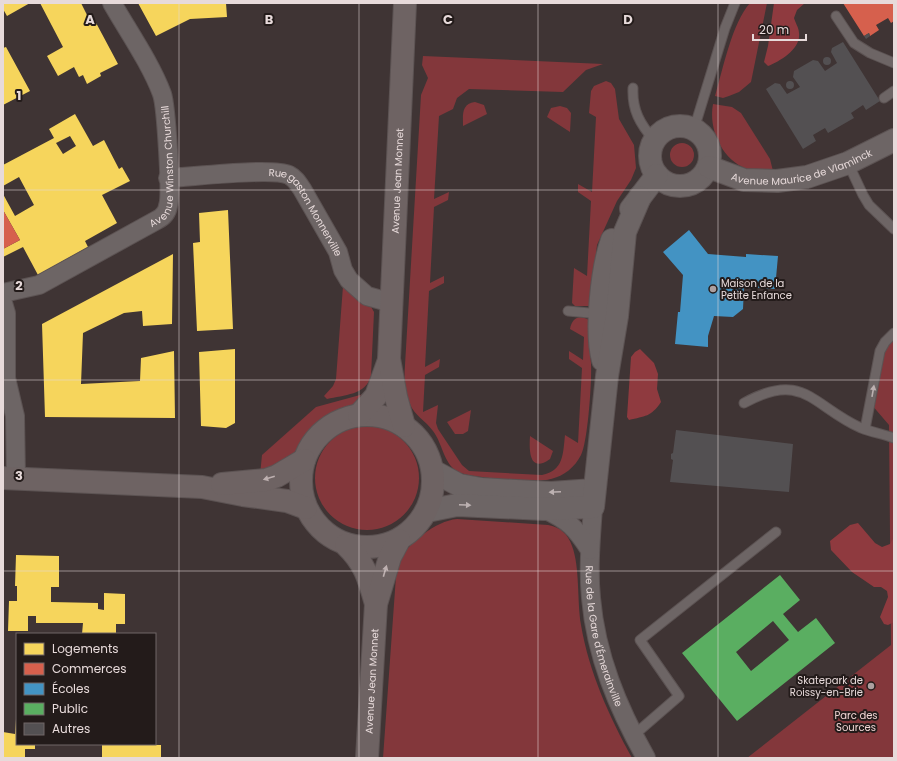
<svg xmlns="http://www.w3.org/2000/svg" width="897" height="761" viewBox="0 0 897 761" font-family="Poppins,sans-serif">
<style>
.green{fill:#83373b}
.forest{fill:#8f3a3f}
.homes{fill:#f6d55c;fill-rule:evenodd}
.shops{fill:#d6604d}
.schools{fill:#4393c3}
.public{fill:#5aae61;fill-rule:evenodd}
.building{fill:#535052}
.lines{fill:none;stroke-linecap:round;stroke-linejoin:round}
.service-casing{stroke:#5c5353;stroke-width:11}
.minor-casing{stroke:#5c5353;stroke-width:20}
.tertiary-casing{stroke:#5c5353;stroke-width:24}
.secondary-casing{stroke:#5c5353;stroke-width:24}
.service{stroke:#6d6565;stroke-width:9}
.minor{stroke:#6d6565;stroke-width:18}
.tertiary{stroke:#6d6565;stroke-width:22}
.secondary{stroke:#6e6363;stroke-width:22}
.oneway{fill:#bcb1b1}
.oneway2{fill:#bdb0b0}
.grid{fill:none;stroke:#e7dada;stroke-width:1;stroke-opacity:0.55}
.poi-dot{fill:#aca0a0;stroke:#231b1a;stroke-width:1.5}
.labels{text-anchor:middle;dominant-baseline:central;stroke-width:4;stroke-linejoin:round;paint-order:stroke}
.street-label{font-size:10px;fill:#e7dada;stroke:#231b1a}
.poi-label{font-size:10px;fill:#e7dada;stroke:#231b1a;text-anchor:start}
.park-label{font-size:10px;fill:#f1d5d4;stroke:#231b1a}
.grid-label{font-size:13px;text-anchor:middle;font-weight:bold;fill:#e7dada;stroke:#231b1a;stroke-width:4;stroke-linejoin:round;paint-order:stroke}
</style>
<rect width="100%" height="100%" fill="#3f3434"/>
<path class="green" d="M750,3H767L751,82L739,92L729,96L723,98L715,96C723,69 732,23 750,3Z
M423,56L603,64L586,70L563,92L469,89L457,98L453,109L439,116L434,199L449,192L448,200L434,207L430,283L444,276V283L429,291L425,367L440,359L439,367L425,375L423,412L438,405L436,423L438,429L462,465L469,471L542,475C564,471 563,453 565,435L578,443L582,368L569,359V351L583,360L584,337L570,329C572,318 579,314 589,320C587,334 590,348 591,363C592,380 588,441 581,455C575,467 564,476 551,479C538,483 470,478 458,472C443,463 443,444 433,431C426,421 414,415 410,404C404,391 404,379 405,365L421,95L428,78L422,65Z
M606,81L611,83L615,89L619,119L634,145L636,168L631,180L617,201L597,245L590,306H575L572,303L574,268L587,276L591,201L578,192V184L592,192L596,117L589,113L591,91L594,86Z
M475,102L484,105L487,114L463,126C463,115 461,104 475,102Z
M713,104L732,107L741,113L770,159L773,171C766,171 757,171 751,170C723,163 708,130 713,104Z
M560,106L567,108L571,113L570,132L547,117L551,108Z
M670 155a12 12 0 1 1 24 0a12 12 0 1 1-24 0Z
M343,286L354,297L370,305L374,312L371,376C366,395 344,395 327,399L324,396L333,386L336,379Z
M894,333V758H747L891,645L889,425L871,404L879,357Z
M371,392L353,406L335,412L318,424L306,437L298,452L260,475L262,455L316,407Z
M471,410L468,431L463,434H455L447,422Z
M315 478a52 52 0 1 1 104 0a52 52 0 1 1-104 0Z
M530,436L553,451L550,459C529,474 529,450 530,436Z
M457,519L548,525C560,527 568,534 572,546C580,567 577,601 581,625C589,672 609,716 632,758H383L397,562C409,543 435,521 457,519Z"/>
<path class="forest" d="M774,3H805L797,10L794,18C795,22 799,28 799,33C801,49 780,61 768,66L764,62L768,46Z
M640,349L654,363L658,374L657,389L661,402C651,417 645,416 629,420L627,417L631,357L635,352Z
M858,523L875,543L882,547L890,544L894,537V622L888,625L884,624L880,617L888,597L887,591L881,587H874L852,572L831,550L830,541L850,525Z"/>
<path class="homes" d="M3,3H30L7,16L3,9Z
M40,3H81L90,21L94,19L118,64L100,73L101,76L87,84L83,75L79,77L74,67L58,76L47,56L63,47Z
M138,3H226L227,17L190,19L156,36Z
M6,47L30,91L3,105V48Z
M75,114L93,146L104,140L119,169L122,167L130,181L102,195L117,223L85,241L88,247L38,275L23,247L3,257V249L20,240L3,210V194L15,216L34,205L19,177L3,186V165L54,138L49,129ZM70,136L76,146L63,154L56,143Z
M228,210L233,329L197,331L193,243L200,242L199,213Z
M173,254L172,324L143,326L142,311L124,313L83,333L81,384L140,381L141,358L174,351L175,418L45,417L42,324Z
M235,349V423L226,428L201,426L199,352Z
M16,555L59,556V587H51V602L98,603V609L104,610V593L125,594V624H116V634H82L83,623H36V616H28V631H8L9,601H17V586H15Z
M16,719L17,744H35V749H25V758H3V732L15,734Z
M102,744L161,745V758H102Z"/>
<path class="shops" d="M843,3H894V21L891,23L888,18L876,25L879,30L870,36L869,33L864,36Z
M3,210L20,240L3,249Z"/>
<path class="schools" d="M689,230L708,254L746,257V254L778,256L775,289L744,287L743,309L733,317L714,316L708,336V347L675,344L678,312H680L683,275L663,252Z"/>
<path class="public" d="M780,575L800,600L783,614L798,632L816,618L835,643L737,721L682,653ZM773,621L789,640L751,671L736,652Z"/>
<path class="building" d="M869,33L870,36L866,39L864,36Z
M843,42L880,101L866,110L863,105L851,113L854,118L828,133L825,128L813,135L816,141L803,149L766,89L775,83L780,84L787,94L800,87L793,77L794,71L813,60L818,61L825,71L837,63L831,52L832,48Z
M823 61a4 4 0 1 1 8 0a4 4 0 1 1-8 0Z
M786 85a4 4 0 1 1 8 0a4 4 0 1 1-8 0Z
M676,430L793,444L789,492L670,482L673,460L671,459V454L673,453Z"/>
<g class="lines">
<g class="service-casing">
<path id="service" d="M836,16L854,43L870,53L894,63
M633,88C632,110 640,124 654,140
M884,98L894,91
M694,129L725,28L735,3
M848,163L863,195L869,205L894,229
M568,311L600,314
M744,403C804,370 812,406 861,428C871,432 883,434 894,438
M865,429L880,351L885,342L894,333
M634,735L679,696L640,640L776,532"/>
</g>
<g class="minor-casing">
<g id="minor">
<path id="s1" d="M168,178C192,177 272,167 289,175C295,178 298,183 302,189L338,252L343,270L349,280L367,296L392,303"/>
<path id="s2" d="M3,293L39,285L157,220C163,217 167,213 168,206C172,194 166,106 162,94C151,64 128,31 112,3"/>
<path d="M3,303L6,313V378L15,416L16,479"/>
<path id="s3" d="M593,507C591,537 588,568 591,598C596,656 618,708 646,758"/>
<path d="M544,509C569,521 575,527 590,550"/>
</g>
</g>
<g class="tertiary-casing">
<g id="tertiary">
<circle cx="680" cy="156" r="30"/>
<path id="s4" d="M709,167L744,180L777,181L807,177L848,163L894,140"/>
<path d="M631,209L657,175"/>
<path d="M603,360C595,331 602,268 612,240"/>
<path d="M433,471L459,485L481,489L551,493L594,490"/>
<path d="M427,511L457,505L544,509L593,507L607,376L617,316L625,232L640,197"/>
</g>
</g>
<g class="secondary-casing">
<g id="secondary">
<circle cx="367" cy="481" r="66"/>
<path d="M359,415L376,396L389,360"/>
<path id="s5" d="M404,426L396,397L389,359L405,3"/>
<path d="M3,478L202,487L243,495L287,501L306,508"/>
<path d="M222,484L266,480L277,476L304,460"/>
<path d="M346,545C365,563 369,579 376,604"/>
<path id="s6" d="M367,758L376,604L390,557L399,540"/>
</g>
</g>
<use href="#service" class="service"/>
<use href="#minor" class="minor"/>
<use href="#tertiary" class="tertiary"/>
<use href="#secondary" class="secondary"/>
</g>
<defs><path id="oneway-solid" d="M-6-.8H1V-3.2L6.5 0L1 3.2V.8H-6Z"/></defs>
<g class="oneway">
<use href="#oneway-solid" transform="translate(873 391) rotate(-80)"/>
<use href="#oneway-solid" transform="translate(555 492) rotate(178)"/>
<use href="#oneway-solid" transform="translate(465 505) rotate(2)"/>
</g>
<g class="oneway2">
<use href="#oneway-solid" transform="translate(269 478) rotate(164)"/>
<use href="#oneway-solid" transform="translate(385 571) rotate(-74)"/>
</g>
<path class="grid" d="M179,3V758M359,3V758M538,3V758M718,3V758M3,190H894M3,380H894M3,571H894"/>
<g class="poi-dot">
<circle cx="713" cy="289" r="4"/>
<circle cx="871" cy="686" r="4"/>
</g>
<g class="labels">
<g class="street-label">
<text stroke="none"><textPath href="#s4" startOffset="97">Avenue Maurice de Vlaminck</textPath></text>
<text stroke="none"><textPath href="#s2" startOffset="227">Avenue Winston Churchill</textPath></text>
<text stroke="none"><textPath href="#s5" startOffset="247">Avenue Jean Monnet</textPath></text>
<text stroke="none"><textPath href="#s1" startOffset="159">Rue gaston Monnerville</textPath></text>
<text stroke="none"><textPath href="#s3" startOffset="131">Rue de la Gare d'Émerainville</textPath></text>
<text stroke="none"><textPath href="#s6" startOffset="77">Avenue Jean Monnet</textPath></text>
</g>
<g class="poi-label">
<text x="721" y="283">Maison de la<tspan x="721" dy="12">Petite Enfance</tspan></text>
<text x="863" y="680" text-anchor="end">Skatepark de<tspan x="863" dy="12">Roissy-en-Brie</tspan></text>
</g>
<g class="park-label">
<text x="856" y="715">Parc des<tspan x="856" dy="12">Sources</tspan></text>
</g>
</g>
<g class="grid-label">
<text x="90" y="24">A</text>
<text x="269" y="24">B</text>
<text x="448" y="24">C</text>
<text x="628" y="24">D</text>
<text x="19" y="100">1</text>
<text x="19" y="290">2</text>
<text x="19" y="480">3</text>
</g>
<rect width="897" height="761" fill="none" stroke="#e7dada" stroke-width="8"/>
<rect x="16" y="633" width="140" height="112" fill="#231b1a" stroke="#716767"/>
<rect x="24" y="643" width="20" height="12" fill="#f6d55c" stroke="#716767"/>
<text x="52" y="653" font-size="12" fill="#e7dada">Logements</text>
<rect x="24" y="663" width="20" height="12" fill="#d6604d" stroke="#716767"/>
<text x="52" y="673" font-size="12" fill="#e7dada">Commerces</text>
<rect x="24" y="683" width="20" height="12" fill="#4393c3" stroke="#716767"/>
<text x="52" y="693" font-size="12" fill="#e7dada">Écoles</text>
<rect x="24" y="703" width="20" height="12" fill="#5aae61" stroke="#716767"/>
<text x="52" y="713" font-size="12" fill="#e7dada">Public</text>
<rect x="24" y="723" width="20" height="12" fill="#535052" stroke="#716767"/>
<text x="52" y="733" font-size="12" fill="#e7dada">Autres</text>
<path d="M753 34v6h53v-6" fill="none" stroke="#e7dada" stroke-width="2"/>
<text x="759" y="34" font-size="12" fill="#e7dada" stroke="#231b1a" stroke-width="3" paint-order="stroke">20 m</text>
</svg>
